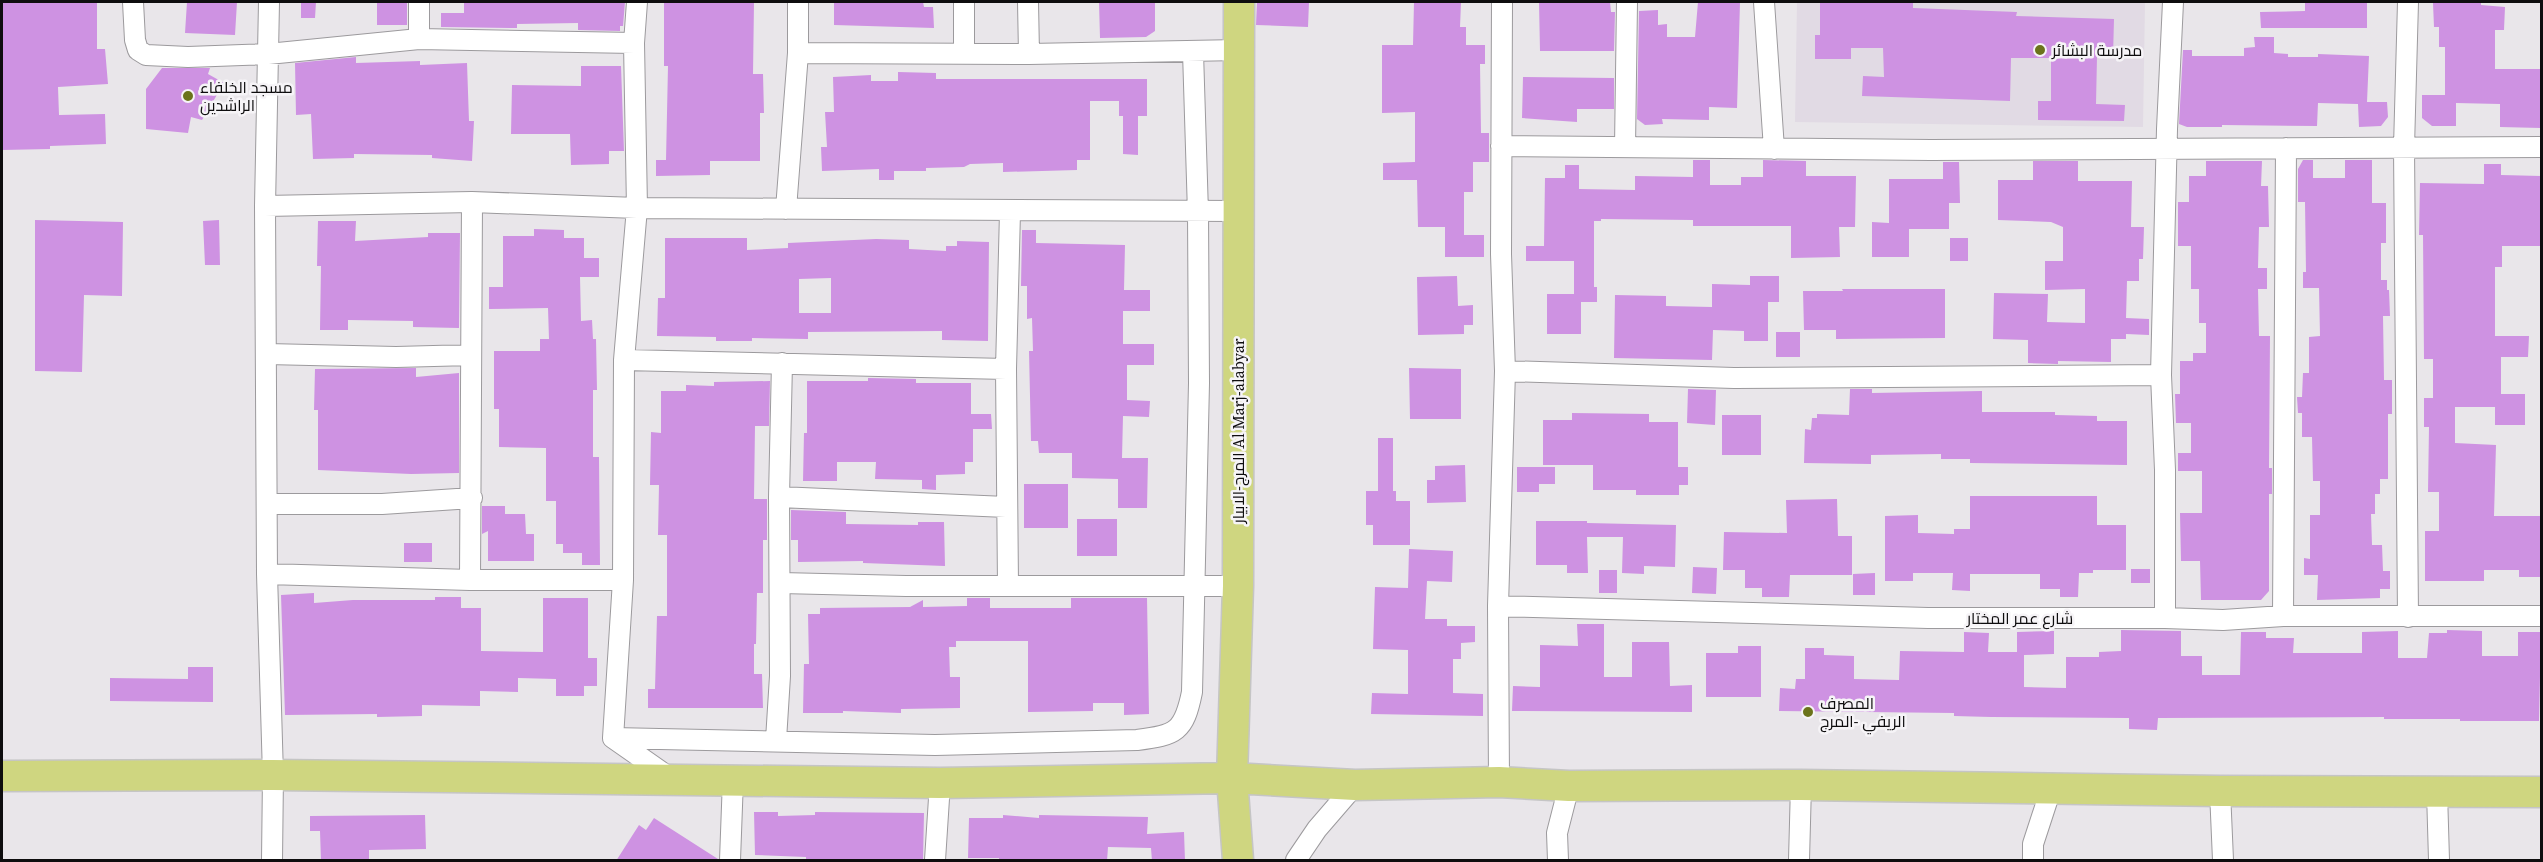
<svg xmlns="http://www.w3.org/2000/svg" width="2543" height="862" viewBox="0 0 2543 862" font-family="'Source Serif 4',Cairo,serif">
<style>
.built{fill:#e1dae4}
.building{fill:#ce92e2;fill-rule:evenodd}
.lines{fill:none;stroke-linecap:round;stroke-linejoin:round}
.street-casing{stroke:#9c9a9d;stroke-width:22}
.primary-casing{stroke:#c5c5c5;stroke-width:33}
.street{stroke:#fff;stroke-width:20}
.primary{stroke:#cfd680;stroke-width:30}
.poi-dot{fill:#6b731b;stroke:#f6f4f7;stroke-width:2}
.labels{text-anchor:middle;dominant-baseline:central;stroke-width:5;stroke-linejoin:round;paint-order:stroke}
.poi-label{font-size:16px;fill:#0e0d0e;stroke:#f6f4f7;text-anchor:start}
.street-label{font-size:16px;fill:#0e0d0e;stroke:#f6f4f7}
</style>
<rect width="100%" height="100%" fill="#e9e6ea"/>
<path class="built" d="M1797,2H2145L2143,127L1795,122Z"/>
<path class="building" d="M2,2H97V49H105L108,84L58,87L59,115L105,114L106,144L50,146V149L2,150Z
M187,2H237L235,35L185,33Z
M301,2H316L315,18H301Z
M377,2H407V25H377Z
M464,2H625L623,26H620V31L578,30V23L517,24V28L441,27V13H464Z
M664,2H754L753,74H763L764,113H760V161H710V175L656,176V160H666L668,66H664Z
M834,2H923L924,7H933L934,28L834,25Z
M1099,2H1155V31L1146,37L1100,38Z
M1257,2H1309L1308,27L1256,25Z
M1414,2H1461L1460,27H1466V45H1485V64H1480L1481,133H1489V162H1473V192H1464V235H1484V257H1445V227H1418L1417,180H1383V163L1415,162V112L1382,113V45H1413Z
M1539,2H1610L1611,12H1615L1614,51H1540Z
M1698,2H1740L1737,108L1709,107V120L1662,119L1663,124L1645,125L1637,119L1639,11L1658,10V25L1667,24V37H1695Z
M1820,2H1913V8L2017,12L2016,16L2114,19L2113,57H2097L2096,104L2125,105L2124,121L2038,120V101H2051V58H2011L2010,101L1862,96L1863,76L1884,77L1883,48H1851V59H1815V35H1820Z
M2305,2H2367V28H2261L2260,12L2305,11Z
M2481,2V5L2505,7L2504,30H2495V69H2541V128L2500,127V104L2456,103V126H2432L2422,118V95H2445V47H2439V27H2434L2433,3Z
M2254,37H2274V53L2288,54V57H2318V54L2369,56L2367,102H2387L2388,117L2381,126L2359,127L2358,104L2318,103L2317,126L2222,125V127H2187L2179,124L2183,50H2192V56H2244V48L2255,47Z
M356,57V63L420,61V65L467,63L469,121H474L472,161L432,158V155L354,154V158L313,159L311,114L296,115L295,63Z
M581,66H621L624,151H609V164L571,165L570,134H511L512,85L581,86Z
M162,68H210L208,74L224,83L202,120L191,117L188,133L146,129V89Z
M898,72L936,73V79H1147V116H1138V155L1123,154V116H1119V101H1090V160H1077V170L1003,172V163L970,164L964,167L926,168V171H894V180H879V169L822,171L821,147H827L825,112H834L833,77L871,75V81H898Z
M1523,77L1614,78V109H1577V122L1522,118Z
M1693,160H1710V185H1741V177H1763V160L1806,161V176H1856L1855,227H1839L1840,257L1791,258V226H1693V220L1601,219V221H1594V287H1597V302H1581V334H1547V294H1574V261H1526V246H1544L1545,178H1565V165H1579V189L1635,190V176L1693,177Z
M2303,160H2313V178H2345V160H2372V203H2386V243H2381V280H2387V290H2389L2390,316H2383L2384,380H2392V414H2388V479H2380V494H2375V514H2371L2372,545H2382L2383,571H2390V589H2380V598L2317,600L2318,575H2304V558L2310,559V515H2320V481H2313L2312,437H2302V413H2298L2297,397H2302L2303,373H2309V337L2320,336L2319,288H2303V272H2306L2305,202H2298V169Z
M2033,161H2078V181H2132L2131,227H2144L2143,259H2139V281H2127L2126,318L2149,319V335L2126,334V339H2111V362L2058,361V364L2028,363V340L1993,339L1994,293L2048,294L2047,322L2085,323V289L2045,290V261H2063V227L2051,222L1998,220V180H2033Z
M2206,161H2262L2261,186H2268L2269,227H2259L2258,268H2267V289H2258L2259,336H2270L2269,468H2272V494H2269V591L2261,600H2201L2200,561H2181L2180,513H2202V471H2178V453H2191V423H2176L2175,394H2180V361H2193V353H2206V323H2199V289H2191V246H2178V202H2189V176H2206Z
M1943,162H1959L1960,203H1949V229H1909V257H1872V222L1889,223V179H1943Z
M2484,164H2501V175L2541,176V246H2502V267H2495V336H2529L2528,357H2501V394H2525V425H2495V407H2455V443L2496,445L2494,516H2541V577H2519V570H2484V581H2425V531H2439V492H2428L2429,427H2424V398H2433V359H2424L2423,235H2419L2420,183L2484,184Z
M35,220L123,222L122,296L84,295L82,372L35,371Z
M219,220L220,265H205L203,221Z
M318,221H356L355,241L428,237V233H460L459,328L413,327V321L348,320V330H320L321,266H317Z
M534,229L564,230V238H584V258H599V277H580L581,321L592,320L593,339H596L597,390H593V457H599L600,565H582V553H563V544H556V501H546V448L499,447V409H494V351H540V339H549L548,308L489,309V287H503V236H534Z
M1022,230H1036V243L1125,245L1124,290H1150V311H1123V344H1154V365H1127V400L1150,401L1149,417L1123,416L1122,458H1148L1147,508H1118V479L1072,478V453H1039L1038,441H1031L1029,351H1033L1032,318L1027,319V286H1021Z
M665,238H747V250L788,248V243L876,239L909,240V249L946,251V246H957V241L989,242L988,341L942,340V331L808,332V339L752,338V341H716V337L657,336L658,298H665ZM831,278V313H799V279Z
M1950,238H1968V261H1950Z
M1457,276L1458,306L1473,305V325H1464V334L1418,335L1417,277Z
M1750,276H1779V302H1768V341H1744V331L1713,330L1712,360L1614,358L1615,295L1666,296V306L1712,307V284L1750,285Z
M1842,289H1945V338L1836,339V330H1804L1803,291H1843Z
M1776,332H1800V357H1776Z
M416,368V377L459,373V473L411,474L318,470V410H314L315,369Z
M1409,368L1461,369V419H1410Z
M868,378L916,379V383H971V414H991L992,429H973V462H965V474L936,475V490L922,489V480L875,479L876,462H837V481H803L804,433H807V381H868Z
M770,381L769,426H755L754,499H767V540H763V593H757L756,644H754V674H762L763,708H648V689H655L657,616H667V535H658L659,485H650L651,432L661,433V391H686V385L714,386V382Z
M1688,389L1716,390L1715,425L1687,423Z
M1850,389H1872V393L1982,391V412H2055V415L2097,416V421H2127V465L1970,463V459H1941V454L1871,455V464L1804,463L1805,429L1811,430L1812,418H1817V414L1849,415Z
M1572,413L1649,414V422H1678V467H1688V485H1679V495H1636V490H1593V465H1543V420H1572Z
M1722,415H1761V455H1722Z
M1378,438H1393V491H1396V501H1410V545H1373V525H1366V491H1378Z
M1465,465L1466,502L1427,503V480H1435V466Z
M1517,467H1555V484H1539V492H1517Z
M1024,484H1068V528H1024Z
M1970,496H2097V525H2126V570H2093V573H2079L2078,597H2060V589H2040V574H1970V591L1952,590L1953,573H1913V581H1885V516L1918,515V533L1954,534V529H1970Z
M1837,499L1838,536H1852V575H1790L1789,597H1762V588H1745V570H1723L1724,532L1787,533L1786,500Z
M482,506H505V514H525L526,534H534V561H488V531L482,534Z
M791,510L846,512V524L918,525V522H944L945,566L863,563V561L798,562V540H791Z
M1077,519H1117V556H1077Z
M1536,521H1587V523L1676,525L1675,567L1644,566V574L1622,573L1623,537H1587L1588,573H1567V565H1536Z
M404,543H432V562H404Z
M1409,549L1453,551L1452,582L1427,581L1425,619H1447V626H1475V642L1461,643V659H1453V693L1483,694V716L1371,714L1372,693L1408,694V650L1373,649L1375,587L1408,588Z
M1693,567L1717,568L1716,594L1692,593Z
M2131,569H2150V583H2131Z
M1599,570H1617V593H1599Z
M1875,573V595H1853V574Z
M314,593V603L353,600H435V597H461V608H481V651L543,652V598H588V658H597V686H584V696H556V679L518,678V692L480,691V706L422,705V716L377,717V714L285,715L281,595Z
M967,598H990V608H1071V598H1147L1149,714L1124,715V703H1093V711L1028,712V641H956V647H949L950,677H960V708L901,709V713L843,711V713H803L804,664H809L808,614H820V608L910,607L923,600V607L967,606Z
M1577,624H1604V677H1632V642H1669L1670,686L1692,685V712L1512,711L1513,686L1540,687V645L1578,646Z
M2121,630L2181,631V656H2202V675H2240L2241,632H2266V638H2294L2293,653H2362V632L2398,631V658H2427L2429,633H2447V630L2482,631V656H2518V632H2541L2539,721H2460V719H2384V717L2158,718L2157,730L2129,729V718L1991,717L1954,716V713L1779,711L1780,688L1795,689L1796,679H1805V648H1824V655L1854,656V679L1899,680L1900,651L1964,652V632L1989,633L1988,652H2017V632L2054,631V654L2024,655V687L2066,688V657H2099V652L2121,651Z
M1738,646H1761V697H1706V653H1738Z
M188,667H213V702L110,701V678L188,679Z
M754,812H778V816L815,815V812L924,813L923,861H806V857L755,855Z
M425,815L426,849L369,850V861H321L320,831H310V816Z
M1003,815L1039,818V815L1148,817L1147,834L1184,832L1185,861H1152L1151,848L1108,847L1107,861H999V858H968L969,818H1003Z
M654,818L718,859V861H616L639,825L646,830Z"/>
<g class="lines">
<g class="street-casing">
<path id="street" d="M133,2L135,40L138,50L146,55L188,57L268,54L419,39L634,43
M269,2L265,206L267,574L273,775L272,860
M637,2L634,43L637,208L624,360L623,580L613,738L673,780
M1028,2L1029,54
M1764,2L1774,149
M419,39V2
M798,53L1029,54L1239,50
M964,53V2
M1501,146L1931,150L2542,147
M1625,147L1627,2
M265,206L472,202L637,208L1239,211
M786,209L798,53V2
M267,354L396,357L471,355
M624,360L1006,369
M1505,371L1734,378L2161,375
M779,497L1006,507
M268,504H382L472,498
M267,574L470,580H623
M470,580L472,202
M781,583L906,586H1238
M1008,585L1006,369L1010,212
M1498,606L1928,618H2165L2223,620L2283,616H2542
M2283,616L2286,148
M2408,617L2404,147L2408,2
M2165,618V470L2161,375L2167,129L2173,2
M613,738L935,745L1137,740C1176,735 1184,732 1192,692L1199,383L1198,213L1193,52
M776,740L780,676L779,497L782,363
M1499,782L1498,606L1505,371L1501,254L1502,2
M2220,791L2223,860
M2437,792L2439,860
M730,860L733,779
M935,860L940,783
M1296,860L1317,829L1355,785
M1558,860L1557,833L1569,786
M1799,860L1801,785
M2033,860V844L2051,789"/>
</g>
<g class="primary-casing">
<path id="primary" d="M2,776L273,775L940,783L1232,778L1355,785L1499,782L1569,786L1801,785L2220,791L2542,792
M1238,860L1232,778L1238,586L1239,2"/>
</g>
<use href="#street" class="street"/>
<use href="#primary" class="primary"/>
</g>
<g class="poi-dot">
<circle cx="2040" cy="50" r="6"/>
<circle cx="188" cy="96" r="6"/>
<circle cx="1808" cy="712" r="6"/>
</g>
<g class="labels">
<g class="poi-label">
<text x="2052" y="50">مدرسة البشائر</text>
<text x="200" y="87">مسجد الخلفاء<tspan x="200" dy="18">الراشدين</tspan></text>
<text x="1820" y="703">المصرف<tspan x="1820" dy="18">الريفي -المرج</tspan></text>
</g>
<g class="street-label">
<text transform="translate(1238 431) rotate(-90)">المرج-الابيار Al Marj-alabyar</text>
<text x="2020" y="618">شارع عمر المختار</text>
</g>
</g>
<rect width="2543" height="862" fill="none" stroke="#0e0d0e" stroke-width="6"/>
</svg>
